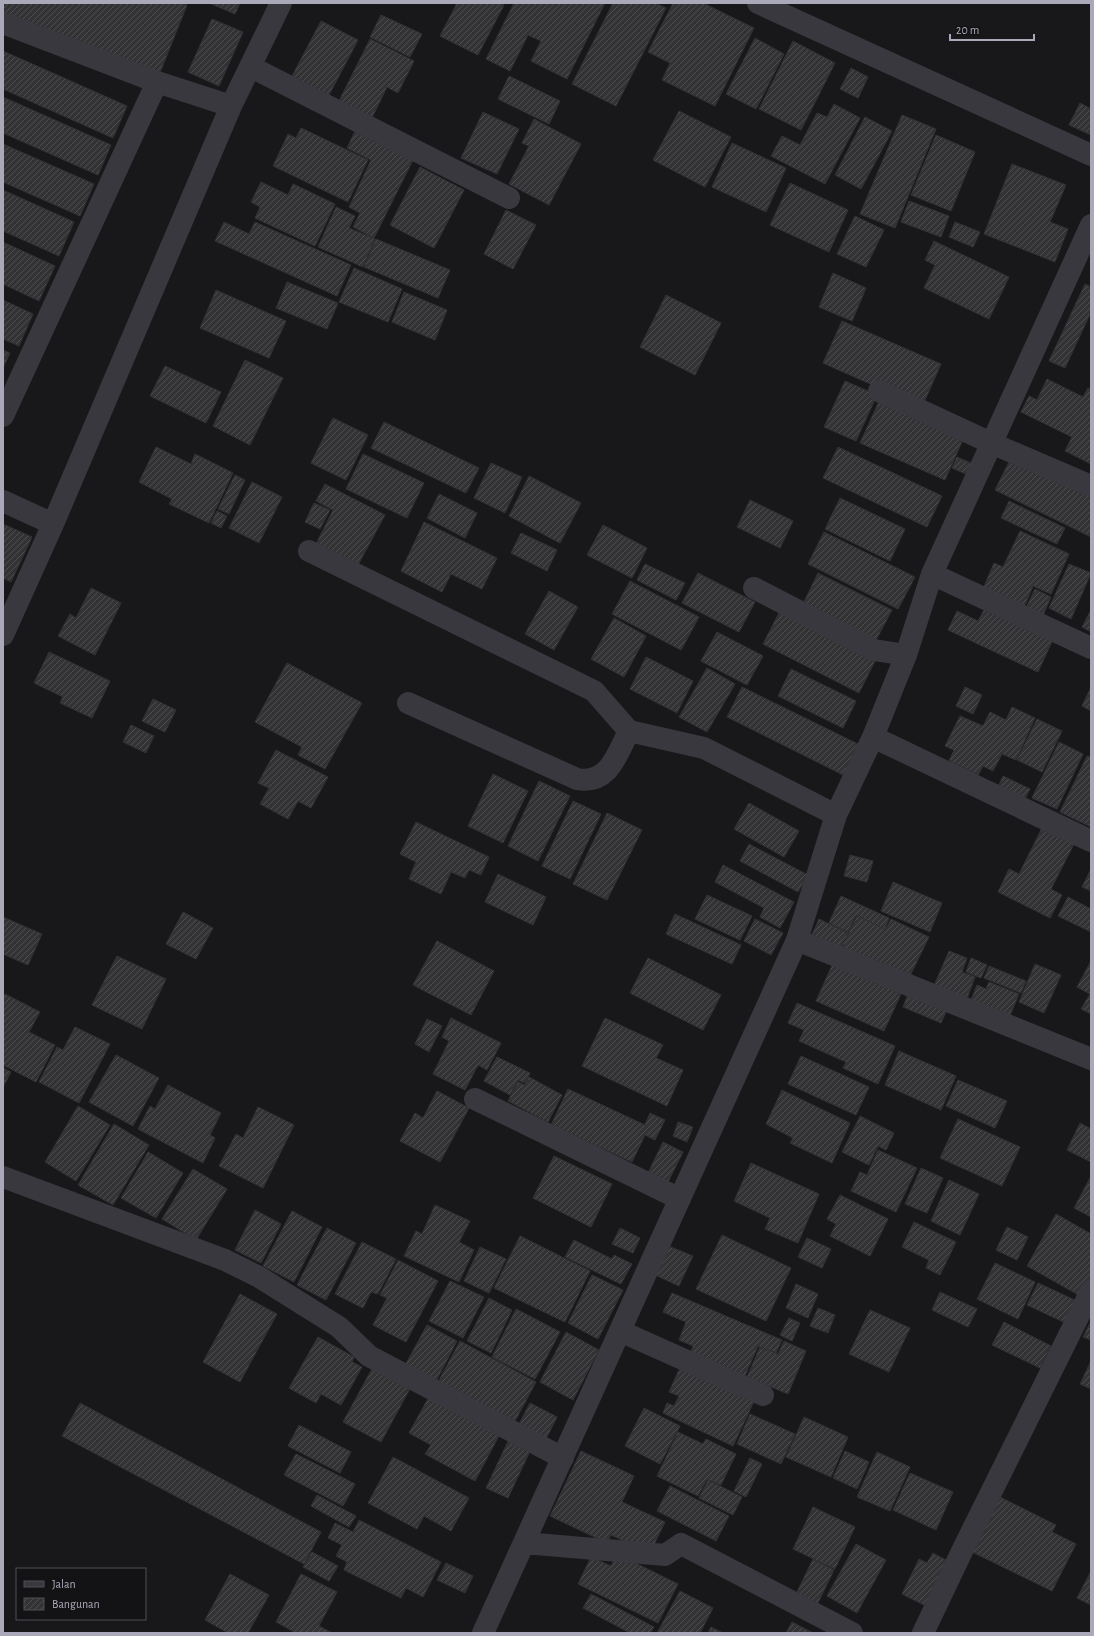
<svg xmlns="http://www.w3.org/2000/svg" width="1094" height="1636" viewBox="0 0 1094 1636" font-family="'Alegreya Sans',sans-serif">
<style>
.building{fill:url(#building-hatch);stroke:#323135}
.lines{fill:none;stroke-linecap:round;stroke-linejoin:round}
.minor{stroke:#39383e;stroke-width:22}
</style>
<defs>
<pattern id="building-hatch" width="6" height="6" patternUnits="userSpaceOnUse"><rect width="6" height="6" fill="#333235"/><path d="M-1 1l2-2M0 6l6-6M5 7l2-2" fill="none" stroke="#4e4d50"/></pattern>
</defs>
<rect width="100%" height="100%" fill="#181719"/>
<path class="building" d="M3,3H182L187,5L159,75L3,13Z
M209,3H240L235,14Z
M457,3H499L504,5L478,55L440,36Z
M514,3H605L567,79L531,61L541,41L528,35L510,71L486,59Z
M613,3H655L666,8L616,106L572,84Z
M673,3H703L754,28L715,106L662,80L670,63L648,52Z
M381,15L422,34L410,57L370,37Z
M212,19L243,32L219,86L188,72Z
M321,21L358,40L328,97L291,78Z
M755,38L784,54L756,109L726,94Z
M370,39L414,61L398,93L387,87L369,124L339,101Z
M793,41L835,63L801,130L759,109Z
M3,51L127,106L113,138L3,89Z
M851,68L868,77L858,98L840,89Z
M509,76L560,101L549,124L498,99Z
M3,97L111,145L98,175L3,133Z
M1080,103L1091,109V135L1069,125Z
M834,104L860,118L825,184L771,156L782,136L800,145L817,113L827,117Z
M679,111L731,137L705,187L653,160Z
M483,112L519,129L497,174L461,158Z
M902,115L936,129L895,228L860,214Z
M865,117L892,131L861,189L835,175Z
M534,119L581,144L549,205L509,184L529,146L522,143Z
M301,128L368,160L348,202L273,166L288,134L296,138Z
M355,131L413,160L374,238L353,227L360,213L349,207L371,160L347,148Z
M936,135L975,152L951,211L911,195Z
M732,143L786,168L766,212L712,187Z
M3,144L94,184L80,216L3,182Z
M1012,164L1066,185L1050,222L1068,229L1055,262L984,234Z
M420,167L464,190L434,248L390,225Z
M261,182L288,195L293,184L335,204L315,246L255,218L260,207L251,202Z
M790,183L848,210L829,252L770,225Z
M3,190L74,222L59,256L3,231Z
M909,201L949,216L941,237L901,222Z
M336,207L355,216L349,228L375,239L363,267L318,247Z
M506,210L536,225L513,269L484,254Z
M855,216L884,230L866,267L837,254Z
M224,222L249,234L255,222L351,265L337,296L215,241Z
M955,222L980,232L973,247L949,237Z
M376,239L450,270L438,298L364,267Z
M934,241L1009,277L989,319L924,288L935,265L925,260Z
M3,242L55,266L39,301L3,284Z
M354,268L402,289L388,322L339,302Z
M833,273L866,288L852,321L819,307Z
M287,282L338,303L327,329L276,308Z
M1085,284L1091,287V312L1065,368L1049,361Z
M216,290L286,321L269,358L200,328Z
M404,292L447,310L435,340L392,322Z
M666,295L721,323L695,375L640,347Z
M3,300L33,314L19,346L3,339Z
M842,321L941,364L922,407L823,363Z
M3,350L10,353L3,368Z
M245,360L283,378L250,445L213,426Z
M165,366L221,392L206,423L150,396Z
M1047,379L1083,397L1088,388L1091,389V464L1065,451L1072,437L1021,412L1029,396L1037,400Z
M845,381L877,395L856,441L824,427Z
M881,397L965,435L945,480L860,443Z
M333,418L368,435L346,480L311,463Z
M384,422L479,468L466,493L371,448Z
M156,447L191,464L195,454L233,473L209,523L169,504L172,499L139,482Z
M838,447L942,496L927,527L823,478Z
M363,454L424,483L407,518L346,489Z
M1013,454L1091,492V537L995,490Z
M957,457L971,463L966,474L952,468Z
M491,463L522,477L505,513L474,498Z
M235,475L245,480L229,514L218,509Z
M529,476L581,503L560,543L509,516Z
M252,482L282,497L259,543L229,528Z
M325,484L385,515L358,565L316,544L333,510L316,501Z
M439,494L477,513L465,538L427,518Z
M840,498L905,529L890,561L825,529Z
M750,500L793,521L780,548L737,527Z
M1009,501L1065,528L1057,544L1001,518Z
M314,503L330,510L320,529L305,522Z
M217,511L227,516L221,528L211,523Z
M424,522L497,558L482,589L451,574L442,592L401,571Z
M3,524L32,537L11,582L3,578Z
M603,525L647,548L632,578L587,555Z
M1020,531L1069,554L1051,594L1033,586L1023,610L982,591L994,563L1003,567Z
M824,532L915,577L898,609L808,564Z
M521,533L557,550L547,571L511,553Z
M645,564L685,583L676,600L637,580Z
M1069,564L1091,573L1071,619L1049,608Z
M698,573L755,602L739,632L682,603Z
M818,573L892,610L875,642L802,606Z
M630,581L699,617L681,650L612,614Z
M91,588L121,603L95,655L58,636L70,614L76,618Z
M1035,589L1051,597L1041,620L1024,612Z
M549,591L578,607L554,650L525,634Z
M984,610L1054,637L1038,672L948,630L957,611L978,621Z
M1091,610V632L1082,627Z
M780,611L876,659L859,693L763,644Z
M614,618L646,636L624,677L591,659Z
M717,632L763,656L747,685L701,661Z
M49,652L110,681L92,718L60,703L63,697L34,683Z
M646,657L693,681L677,713L630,689Z
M287,663L362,703L325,769L298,755L302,747L255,722Z
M707,668L735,684L707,732L679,717Z
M791,669L856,701L843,728L778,696Z
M742,687L860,745L845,776L727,717Z
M965,687L982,695L973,714L956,706Z
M1091,687V711L1082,706Z
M153,699L176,710L165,732L142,721Z
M1012,707L1035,718L1016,760L1002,754L993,771L983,766L978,775L949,761L954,750L945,746L960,716L983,726L990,712L1006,720Z
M1037,719L1062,731L1042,772L1017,760Z
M131,725L154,736L146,753L123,742Z
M1059,742L1083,754L1057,809L1032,798Z
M276,750L328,777L311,808L298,801L288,819L260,804L269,788L258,783Z
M1087,756L1091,757V827L1060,812Z
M493,774L528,791L503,843L468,826Z
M1003,776L1030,789L1023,802L997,789Z
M539,781L570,796L538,861L508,846Z
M573,801L601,814L570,879L542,866Z
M749,803L799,831L784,857L734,829Z
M607,813L642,830L607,900L573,884Z
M416,822L489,857L481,875L469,870L465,878L451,872L441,894L409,879L416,862L400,854Z
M1042,828L1074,844L1051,889L1062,895L1050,918L998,892L1009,869L1019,874Z
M749,844L808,875L798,892L740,861Z
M850,855L873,861L867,882L844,876Z
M723,865L794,902L780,928L760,917L764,908L715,882Z
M1091,869V891L1082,887Z
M498,874L546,897L533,925L485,902Z
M893,882L942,903L930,932L881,911Z
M707,895L752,916L740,940L695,919Z
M841,896L889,918L885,929L856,915L848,932L829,923Z
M1068,897L1091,909V932L1058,916Z
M183,912L213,928L196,959L166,944Z
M675,914L741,945L732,964L666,934Z
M857,916L886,929L891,919L929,937L909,978L842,947Z
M3,917L42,934L28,965L3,954Z
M755,919L783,933L771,955L744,941Z
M819,919L848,933L838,954L809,941Z
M437,941L494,971L471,1015L413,985Z
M949,951L967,958L962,972L975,977L965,1004L932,990Z
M117,956L166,979L142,1029L92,1005Z
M648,958L721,995L703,1030L630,993Z
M971,958L987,965L981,978L966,972Z
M1091,961V1014L1081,1009L1090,994L1077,987Z
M833,963L901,994L884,1031L816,1001Z
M1035,964L1061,975L1044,1013L1019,1002Z
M989,966L1026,981L1021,993L984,978Z
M989,982L1019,994L1007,1023L971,1000L977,985L986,989Z
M5,994L40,1012L29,1032L55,1045L36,1082L3,1065V998Z
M908,994L947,1010L941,1023L903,1007Z
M797,1003L895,1046L878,1084L843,1068L846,1062L799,1041L804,1030L788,1023Z
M451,1018L501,1043L487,1070L478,1065L465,1090L433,1074L449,1041L442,1037Z
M605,1018L663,1045L656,1058L683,1070L667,1106L582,1066Z
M427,1019L442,1026L429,1052L415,1044Z
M75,1027L110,1044L79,1103L39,1082L57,1047L63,1050Z
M899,1051L956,1076L941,1110L885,1085Z
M116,1055L159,1078L133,1126L89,1102Z
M801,1056L869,1087L856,1115L788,1084Z
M497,1057L530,1073L525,1083L518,1080L510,1095L484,1081Z
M3,1068L11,1072L3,1087Z
M529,1077L562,1095L548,1122L508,1101L518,1082L525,1085Z
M958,1080L1007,1101L995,1128L946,1106Z
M168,1085L221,1113L210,1135L215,1138L203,1163L138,1129L150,1106L155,1109Z
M568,1089L645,1125L650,1113L665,1120L655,1140L645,1135L632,1162L551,1125Z
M782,1090L850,1123L832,1163L790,1143L793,1138L766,1124Z
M437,1091L469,1108L440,1162L400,1141L415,1113L423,1118Z
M78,1106L110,1125L76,1181L45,1162Z
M258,1107L294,1125L263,1188L219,1166L236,1134L243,1138Z
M860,1116L894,1133L886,1150L878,1146L869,1165L842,1152Z
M958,1119L1020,1147L1002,1186L940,1158Z
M678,1122L693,1127L687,1142L673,1136Z
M1080,1123L1091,1129V1162L1067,1150Z
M114,1124L149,1145L113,1205L78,1185Z
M663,1142L683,1152L666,1186L646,1177Z
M878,1150L917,1168L896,1212L851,1191L860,1172L867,1175Z
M148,1152L183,1173L156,1218L121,1198Z
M554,1156L612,1184L591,1227L533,1198Z
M751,1163L819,1194L798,1243L765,1229L770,1218L734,1201Z
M921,1168L943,1178L927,1213L905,1204Z
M193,1169L227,1189L196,1240L162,1219Z
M1091,1176V1217L1074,1208Z
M949,1180L979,1194L960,1235L931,1221Z
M840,1195L888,1219L870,1256L830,1236L836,1224L827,1219Z
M435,1205L470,1221L459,1242L474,1250L459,1282L404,1256L416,1231L422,1234Z
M255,1210L281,1224L261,1263L235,1250Z
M292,1211L322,1227L294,1282L263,1266Z
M1056,1214L1091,1234V1280L1082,1297L1027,1266Z
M914,1222L956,1242L940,1275L926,1268L929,1260L902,1247Z
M1007,1227L1028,1237L1017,1260L996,1250Z
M327,1228L356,1243L326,1300L297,1285Z
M620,1228L640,1238L633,1253L612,1244Z
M722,1235L791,1268L766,1321L696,1289Z
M520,1236L590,1271L565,1322L494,1288Z
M807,1238L831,1249L822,1268L798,1257Z
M574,1240L612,1259L614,1255L632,1264L621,1284L565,1257Z
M362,1242L396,1259L378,1294L371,1292L363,1308L335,1294Z
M666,1245L693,1256L679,1286L653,1274Z
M480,1247L506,1259L489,1293L464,1281Z
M398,1260L438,1281L406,1342L373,1325L387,1298L380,1295Z
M995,1263L1035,1282L1018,1319L977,1299Z
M592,1275L623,1290L598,1339L568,1323Z
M450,1281L484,1297L463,1338L429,1321Z
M1038,1283L1079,1302L1068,1324L1027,1305Z
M796,1284L818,1294L808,1318L786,1308Z
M940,1292L977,1309L968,1327L932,1310Z
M672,1293L782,1340L776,1353L758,1346L745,1376L691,1352L693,1346L679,1340L686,1322L663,1312Z
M240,1294L277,1314L240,1382L203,1362Z
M489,1298L512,1310L491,1353L467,1341Z
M818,1308L835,1315L828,1333L810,1326Z
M516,1309L560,1332L535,1379L492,1357Z
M870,1310L910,1328L889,1372L849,1354Z
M789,1318L800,1323L792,1341L780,1335Z
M1091,1321V1340L1083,1337Z
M1004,1322L1051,1346L1040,1368L992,1345Z
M427,1325L457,1341L434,1385L403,1369Z
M566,1332L599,1350L573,1400L540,1382Z
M318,1337L354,1357L352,1362L362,1367L341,1405L321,1394L316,1403L289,1388Z
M460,1341L536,1382L514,1423L438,1382Z
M784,1341L806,1351L788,1394L747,1377L760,1347L778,1354Z
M683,1361L757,1395L733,1446L663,1413L667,1403L674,1406L679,1396L669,1392Z
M1091,1361V1389L1080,1384Z
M374,1365L412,1385L381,1442L343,1422Z
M431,1393L502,1430L475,1481L425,1454L431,1445L409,1433Z
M80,1403L321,1532L304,1564L62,1436Z
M530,1403L557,1417L546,1439L519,1424Z
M644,1408L680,1426L660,1464L625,1446Z
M750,1414L795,1434L781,1464L737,1444Z
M804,1417L848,1437L831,1477L786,1457Z
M299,1425L351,1452L340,1473L288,1446Z
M678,1432L703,1444L706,1439L736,1454L721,1485L707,1479L698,1496L657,1476Z
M510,1437L532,1447L508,1498L486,1488Z
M581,1451L634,1476L622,1502L665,1522L650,1553L611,1535L607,1543L550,1516Z
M845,1451L869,1462L857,1489L833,1478Z
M877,1452L910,1467L890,1511L857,1497Z
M296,1454L355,1484L343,1506L284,1475Z
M393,1457L469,1498L451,1531L424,1516L417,1529L368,1503Z
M750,1458L762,1464L746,1497L734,1491Z
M910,1473L953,1492L936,1530L893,1510Z
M708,1480L742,1497L733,1515L699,1498Z
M670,1486L729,1516L716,1541L657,1511Z
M317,1495L356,1516L349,1527L311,1506Z
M998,1496L1056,1525L1052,1532L1076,1544L1052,1591L970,1551Z
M813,1507L855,1527L835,1569L793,1549Z
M359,1520L441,1562L423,1597L406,1588L401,1598L344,1570L347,1562L336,1556L342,1545L328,1538L335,1523L353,1532Z
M856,1544L886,1560L857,1613L827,1596Z
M312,1552L338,1566L329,1581L303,1567Z
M933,1553L953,1564L930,1608L902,1594L919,1559L927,1563Z
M617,1554L678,1584L658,1623L578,1584L591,1557L611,1566Z
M813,1559L834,1570L816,1607L795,1596Z
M446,1563L473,1576L465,1593L437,1580Z
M1091,1571V1605L1077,1598Z
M230,1574L269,1595L248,1633H228L205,1620Z
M301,1574L337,1592L319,1626L332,1633H296L276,1622Z
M680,1591L713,1608L700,1633H657Z
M591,1594L654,1627L650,1633H630L583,1608Z
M792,1622L813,1633H786Z
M711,1627L723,1633H708Z"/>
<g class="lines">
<path class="minor" d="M758,3L1091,155
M3,23L157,82L231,106
M251,67L509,198
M879,391L991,443L1091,486
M3,416L157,82
M3,501L53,524
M309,551L594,691L629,731L704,748L836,815
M932,574L1091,648
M754,588L874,650L906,655
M3,635L53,524L231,106L281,3
M408,703L577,779C609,785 617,754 629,731
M873,737L1091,841
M797,940L1091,1059
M475,1099L680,1199
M3,1177L225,1260L259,1277L339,1327L369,1356L563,1458
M620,1331L763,1395
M524,1543L665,1555L681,1544L852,1633
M483,1633L797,940L836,815L873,737L906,655L932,574L1091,225
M923,1633L964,1547L1091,1291"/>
</g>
<rect width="1094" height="1636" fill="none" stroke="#aaa9b9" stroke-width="8"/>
<rect x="16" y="1568" width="130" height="52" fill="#131214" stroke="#4f4e56"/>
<rect x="24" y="1581" width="20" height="6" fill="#39383e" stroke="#4f4e56"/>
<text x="52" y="1588" font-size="12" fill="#aaa9b9">Jalan</text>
<rect x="24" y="1598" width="20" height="12" fill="url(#building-hatch)" stroke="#4f4e56"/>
<text x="52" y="1608" font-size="12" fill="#aaa9b9">Bangunan</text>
<path d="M950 34v6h84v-6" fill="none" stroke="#aaa9b9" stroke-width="2"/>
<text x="956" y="34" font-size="12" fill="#aaa9b9" stroke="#131214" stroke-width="3" paint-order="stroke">20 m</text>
</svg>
